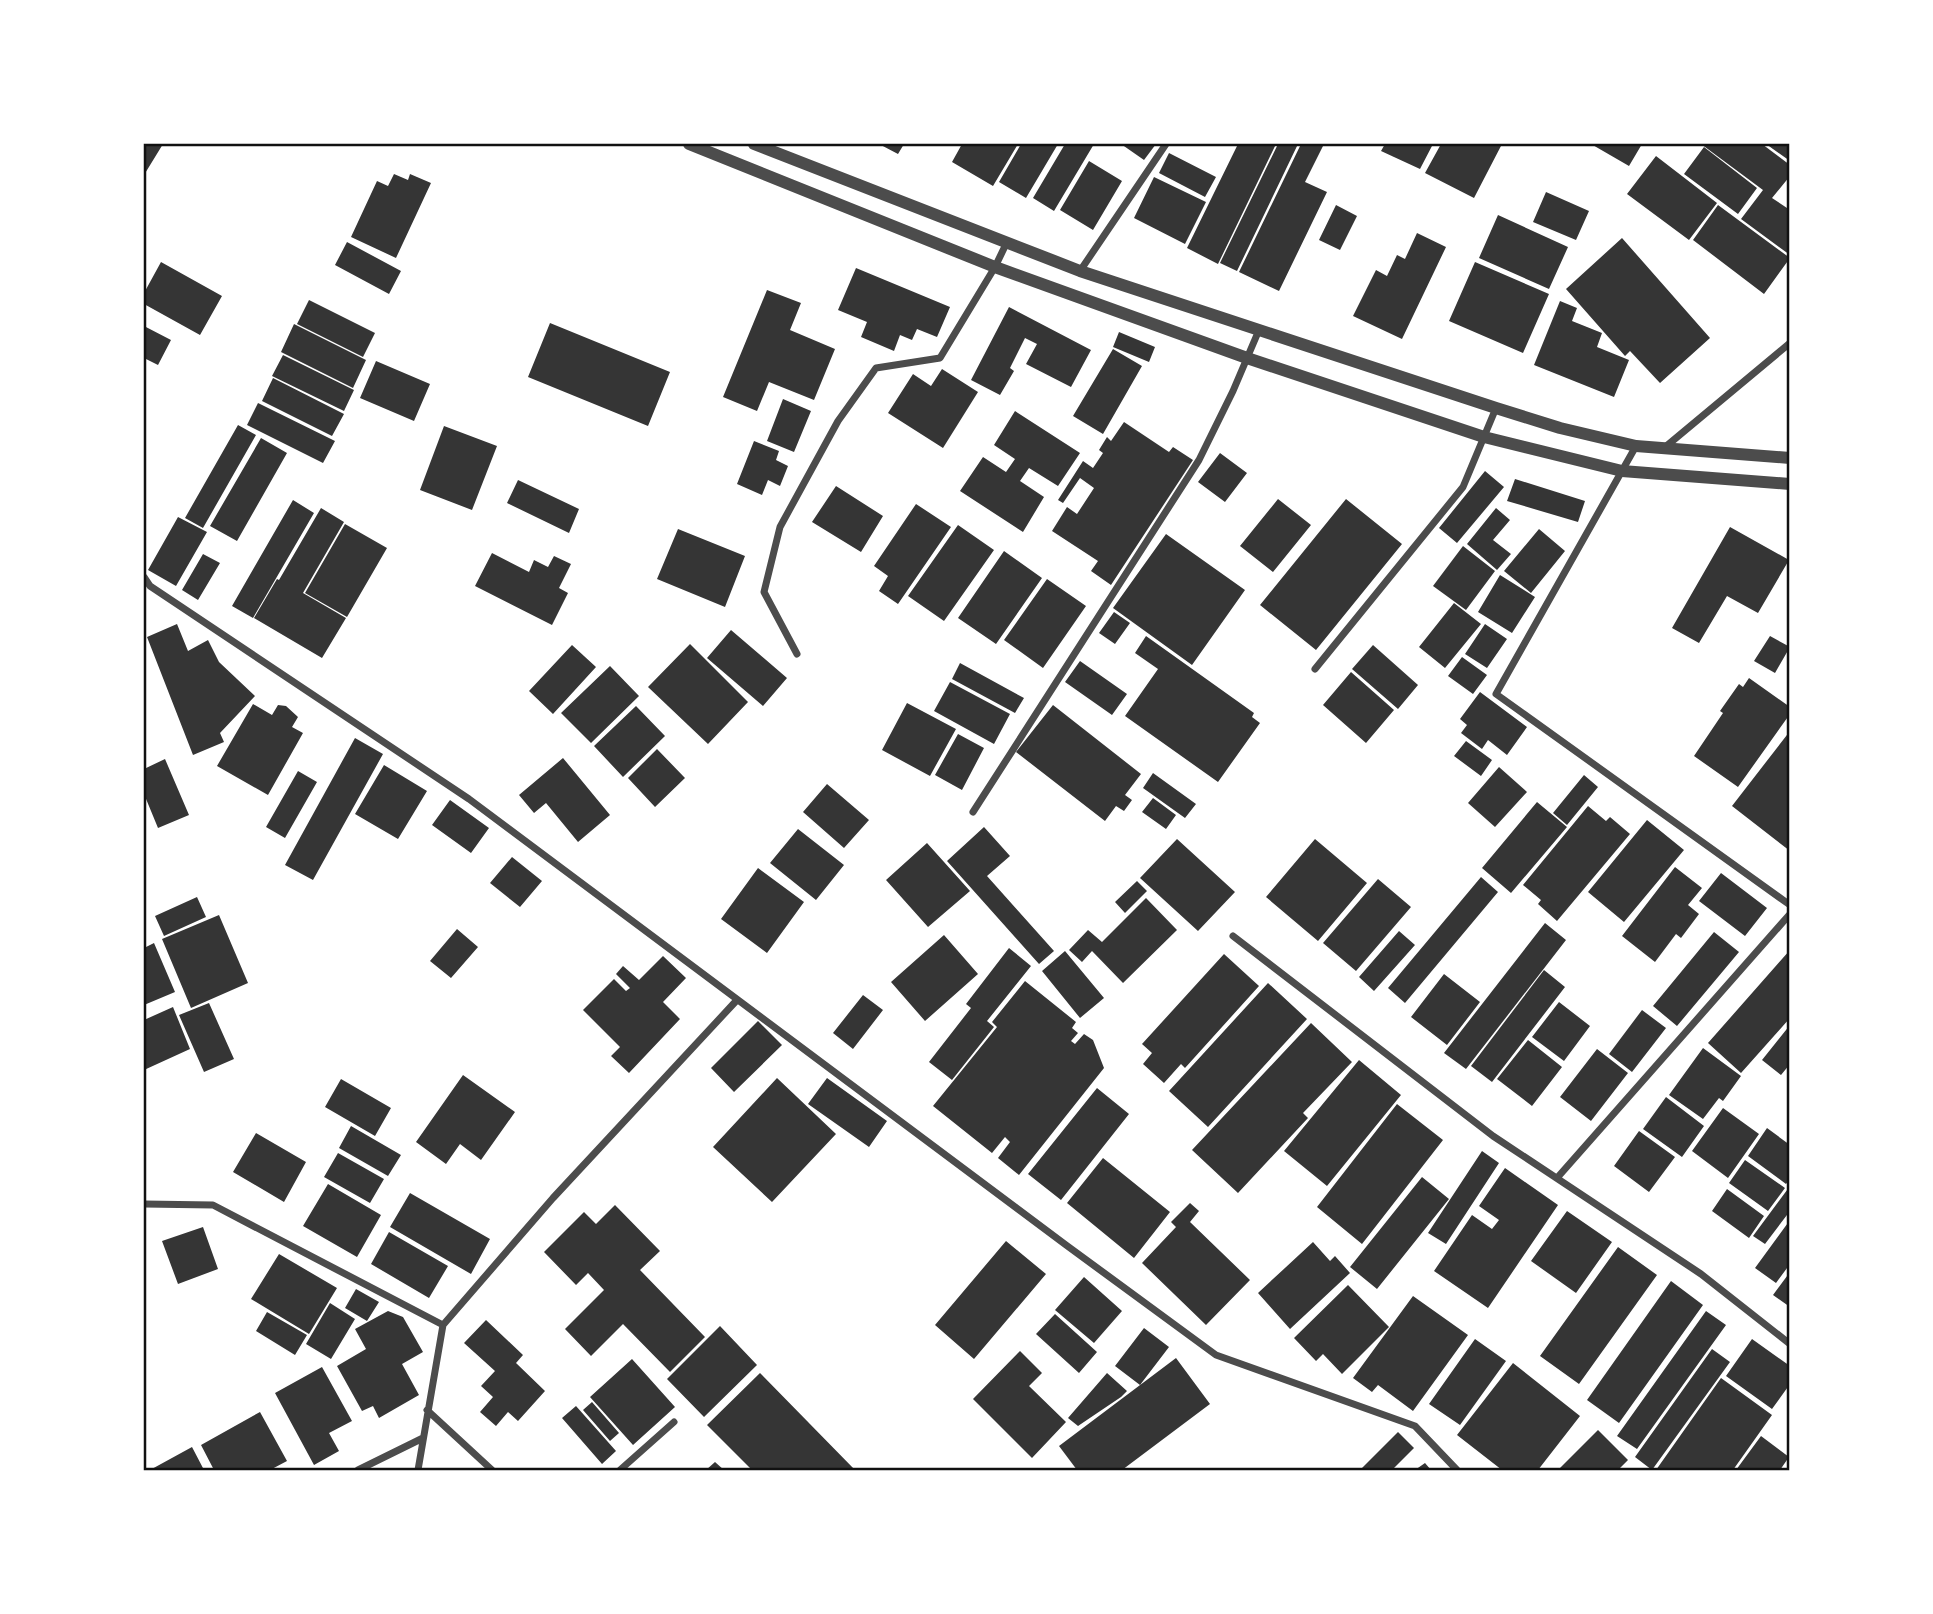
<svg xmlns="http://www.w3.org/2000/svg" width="1933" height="1614" viewBox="0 0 1933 1614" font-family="Cabin,sans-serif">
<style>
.building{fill:#353535}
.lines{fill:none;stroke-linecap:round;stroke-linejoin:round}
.minor{stroke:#4c4c4c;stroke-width:7}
.tertiary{stroke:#4c4c4c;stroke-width:12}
.neatline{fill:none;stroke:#111;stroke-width:2.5}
</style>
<rect width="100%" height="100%" fill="#fff"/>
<path class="building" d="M144,144H163L144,175Z
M879,144H904L898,154Z
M962,144H1018L993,186L952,162Z
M1021,144H1058L1026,198L999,182Z
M1065,144H1094L1054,211L1033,198Z
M1121,144H1156L1144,160Z
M1238,144H1276L1218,264L1187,248Z
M1278,144H1298L1237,271L1220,263Z
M1301,144H1324L1305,182L1327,192L1279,291L1239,272Z
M1385,144H1433L1420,169L1381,151Z
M1441,144H1502L1474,198L1425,173Z
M1591,144H1642L1629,166Z
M1701,144H1762L1790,165V176L1772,198L1790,210V255L1741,219L1763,190Z
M1766,144H1790V161Z
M1704,147L1757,188L1738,214L1684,174Z
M1169,153L1216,177L1205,197L1159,173Z
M1656,156L1717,203L1689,240L1627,194Z
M1089,161L1122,181L1093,230L1060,210Z
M394,174L408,180L410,174L431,183L396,258L351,237L377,181L388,186Z
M1154,177L1206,202L1185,244L1134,218Z
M1546,192L1589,211L1576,240L1533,222Z
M1336,205L1357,216L1340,250L1319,240Z
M1718,205L1790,258L1764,294L1693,240Z
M1498,215L1568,247L1549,289L1479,258Z
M1417,233L1446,247L1402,339L1353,316L1376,270L1387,276L1397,255L1405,259Z
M1622,238L1710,338L1660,383L1630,351L1625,356L1566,289Z
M347,242L401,271L389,294L335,265Z
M161,262L222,296L200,335L144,304V293Z
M1475,262L1549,294L1523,353L1449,321Z
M856,268L950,307L937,337L917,329L912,340L900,335L894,351L861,337L867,322L838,310Z
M767,290L801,303L790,330L835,349L814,400L769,382L757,411L723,397Z
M309,300L375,333L363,357L297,324Z
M1560,301L1577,308L1572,321L1602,333L1597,347L1629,360L1614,397L1534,365Z
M1009,307L1091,350L1071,387L1026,364L1037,344L1025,338L1010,368L1014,371L1000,395L971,380Z
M550,323L670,372L648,426L528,377Z
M294,324L366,360L353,388L281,352Z
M144,326L171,340L158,365L144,358Z
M1119,332L1155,347L1149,362L1113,347Z
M1113,349L1142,366L1103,434L1073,416Z
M283,355L354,390L344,411L272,376Z
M376,361L430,384L414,421L360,398Z
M942,369L978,392L943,448L888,413L913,374L931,386Z
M273,378L344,414L332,436L262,401Z
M783,399L811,411L794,452L767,441Z
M258,403L335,441L323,463L247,425Z
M1015,411L1080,453L1058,486L1029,468L1020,481L1044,497L1023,532L960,491L983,457L1006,472L1015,459L994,445Z
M1124,422L1169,452L1173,447L1193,460L1111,585L1091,571L1098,561L1052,531L1067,507L1077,514L1094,488L1080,478L1063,503L1058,500L1083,461L1093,468L1103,453L1099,450L1107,437L1111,441Z
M238,425L256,435L203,528L185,518Z
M444,426L497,446L472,510L420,490Z
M261,438L287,453L237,541L210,526Z
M754,441L779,451L776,460L788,466L780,486L768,480L762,495L737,484Z
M1220,453L1247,473L1225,502L1198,482Z
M1485,471L1504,487L1457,543L1439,528Z
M1515,479L1585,501L1578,522L1507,501Z
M518,480L579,509L569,533L507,503Z
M836,486L883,516L861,552L812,522Z
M1278,499L1311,525L1273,572L1240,546Z
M1346,499L1402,544L1316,650L1260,605Z
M293,500L314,513L253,618L232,606Z
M916,504L951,527L898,604L879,591L888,576L874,566Z
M321,508L344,522L303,593L346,618L322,658L254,618L277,579L279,580Z
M1496,508L1510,520L1493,540L1511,554L1497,570L1467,544Z
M178,517L207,532L176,586L148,570Z
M345,524L387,548L347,617L305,593Z
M958,525L994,550L944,621L908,596Z
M1730,527L1789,560L1758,613L1727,596L1699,643L1672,628Z
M678,529L745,556L725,607L657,579Z
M1539,529L1565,551L1531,593L1504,571Z
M1166,534L1245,590L1192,665L1113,608Z
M1463,546L1495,571L1466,610L1433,586Z
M1004,551L1042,578L996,644L958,618Z
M492,553L529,572L534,560L548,567L554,556L571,564L559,588L568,593L552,625L475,586Z
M203,554L220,563L198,600L182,590Z
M1500,575L1535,597L1512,633L1478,612Z
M1047,579L1086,606L1043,668L1004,640Z
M1454,603L1481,624L1445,668L1419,647Z
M1114,612L1130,623L1115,644L1099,633Z
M177,624L188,651L208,640L219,662L255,696L220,733L224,742L193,755L147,637Z
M1485,624L1507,639L1487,668L1465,654Z
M731,630L787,678L763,706L707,658Z
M1146,636L1254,713L1252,717L1260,723L1218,782L1125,716L1158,669L1135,653Z
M1770,636L1790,647L1775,673L1754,661Z
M690,644L748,702L708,744L648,687Z
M572,645L596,667L553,714L529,691Z
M1373,645L1418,685L1398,709L1352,669Z
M1462,657L1487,675L1473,694L1448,676Z
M1080,661L1127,694L1112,715L1065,682Z
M960,663L1024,698L1015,713L952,679Z
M610,666L639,696L591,743L561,713Z
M1351,672L1394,710L1366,743L1323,705Z
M1749,678L1790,707V714L1738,787L1694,756L1723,713L1720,711L1739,684L1743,687Z
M950,682L1010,714L994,744L934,711Z
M1480,692L1527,727L1507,755L1488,740L1482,749L1461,733L1467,725L1460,719Z
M907,703L956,729L930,776L882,750Z
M253,704L272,715L278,705L286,706L298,717L292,727L303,733L268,795L217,766Z
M1053,705L1141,774L1125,795L1132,800L1124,811L1116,806L1105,821L1016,752Z
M636,706L665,736L623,777L594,746Z
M1790,731V851L1732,806Z
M958,734L984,748L962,790L935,775Z
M355,738L383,754L313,880L285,865Z
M1466,741L1492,760L1481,776L1454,756Z
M657,749L685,778L655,807L628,778Z
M563,758L610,815L578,842L546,803L534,813L519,795Z
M165,759L189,815L158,828L144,794V769Z
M384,765L427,791L398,839L355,814Z
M1499,767L1527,792L1495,827L1468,803Z
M298,771L317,782L285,838L266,827Z
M1153,773L1196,804L1185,818L1143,788Z
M1584,775L1598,787L1567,825L1553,813Z
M827,784L869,820L844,848L803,812Z
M1153,798L1176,815L1166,829L1142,812Z
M450,800L489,828L471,853L432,825Z
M1537,802L1567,827L1511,893L1482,868Z
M1588,806L1606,821L1610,817L1630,834L1557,921L1538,904L1541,900L1523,885Z
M1647,820L1684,850L1624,922L1588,892Z
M984,827L1010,856L987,876L1054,951L1039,964L947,861Z
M798,829L844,865L816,900L770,863Z
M1177,839L1235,892L1198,931L1140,878Z
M1315,839L1367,883L1318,941L1266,897Z
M927,843L970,891L928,927L886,880Z
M512,857L542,881L520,907L490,883Z
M1675,867L1702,888L1688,905L1699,914L1681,938L1676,934L1655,962L1622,936Z
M758,868L804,902L767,953L721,919Z
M1721,873L1767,908L1745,936L1699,901Z
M1481,877L1498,892L1405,1003L1388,988Z
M1378,879L1411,907L1356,971L1323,943Z
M1137,881L1147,891L1125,913L1115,902Z
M197,897L206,917L164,936L155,916Z
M1146,898L1177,930L1123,983L1092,951L1082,962L1069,950L1088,930L1102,942Z
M219,915L248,983L191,1008L162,939Z
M1545,923L1566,940L1466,1069L1444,1053Z
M457,929L478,947L451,978L430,961Z
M1399,931L1415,945L1374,991L1359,977Z
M1714,932L1739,952L1677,1026L1653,1006Z
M944,935L978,974L925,1021L891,982Z
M154,943L175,992L144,1005V948Z
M1009,948L1031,966L987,1021L994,1027L952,1080L929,1062L971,1008L966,1004Z
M1790,950V1018L1741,1073L1708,1043Z
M1065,951L1104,998L1080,1018L1042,971Z
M1224,954L1259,986L1185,1068L1181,1064L1164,1083L1143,1064L1152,1053L1142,1044Z
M663,956L686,978L663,1002L680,1019L629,1073L611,1056L620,1047L583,1010L614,979L626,991L630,988L616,974L623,966L639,980Z
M1544,970L1565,987L1492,1082L1471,1066Z
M1444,974L1480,1002L1447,1045L1411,1017Z
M1025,981L1076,1022L1072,1028L1078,1033L1071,1041L1075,1044L1084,1034L1093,1040L1104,1068L1019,1175L998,1158L1010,1142L1005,1137L992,1153L933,1106L997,1027L992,1022Z
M1268,983L1307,1019L1208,1127L1169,1091Z
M863,995L883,1010L853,1049L833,1033Z
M1559,1002L1590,1026L1564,1061L1532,1037Z
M209,1003L234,1059L204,1072L179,1015Z
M173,1007L190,1049L144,1070V1020Z
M1642,1010L1666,1028L1632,1072L1609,1054Z
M758,1021L782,1045L734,1092L711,1068Z
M1311,1023L1352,1062L1303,1113L1308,1118L1238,1193L1192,1150Z
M1790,1025V1064L1781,1075L1762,1060Z
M1528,1040L1562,1067L1532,1106L1497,1079Z
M1703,1048L1741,1076L1723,1101L1719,1098L1703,1119L1669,1095Z
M1597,1049L1628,1073L1591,1121L1560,1097Z
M1359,1060L1401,1095L1327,1186L1284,1151Z
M463,1075L515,1112L481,1160L460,1144L446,1164L416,1142Z
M777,1078L836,1134L772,1202L713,1147Z
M827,1078L887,1121L869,1147L808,1104Z
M341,1079L391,1108L375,1136L325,1107Z
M1097,1088L1129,1114L1061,1200L1028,1174Z
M1666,1097L1704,1126L1682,1157L1643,1129Z
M1397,1104L1443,1140L1362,1244L1317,1207Z
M1723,1108L1759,1134L1728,1178L1692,1151Z
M351,1126L401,1155L388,1176L339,1148Z
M1767,1128L1790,1145V1179L1786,1184L1748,1156Z
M1639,1131L1675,1157L1649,1192L1614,1166Z
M256,1133L306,1162L284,1202L233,1172Z
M1482,1151L1499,1163L1446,1244L1428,1233Z
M338,1153L384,1179L370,1203L324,1177Z
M1103,1158L1170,1212L1134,1258L1067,1203Z
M1745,1160L1785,1188L1768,1211L1729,1183Z
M1505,1168L1558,1205L1488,1308L1434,1271L1472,1215L1492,1229L1499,1220L1479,1206Z
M1422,1177L1449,1199L1377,1289L1350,1267Z
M328,1184L381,1215L357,1257L303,1226Z
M1790,1186V1211L1765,1244L1753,1236Z
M1727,1189L1764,1216L1749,1238L1712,1211Z
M410,1193L490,1239L471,1274L390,1227Z
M1190,1203L1199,1211L1190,1222L1250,1280L1206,1325L1142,1263L1176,1227L1171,1222Z
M615,1205L660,1251L640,1270L705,1337L670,1372L623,1324L591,1356L565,1329L604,1290L588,1273L576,1285L544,1252L584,1212L596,1224Z
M1567,1211L1612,1242L1576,1293L1531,1261Z
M1790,1220V1264L1776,1283L1755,1268Z
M203,1227L218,1269L178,1284L162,1241Z
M389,1232L448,1266L429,1298L371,1264Z
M1006,1241L1046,1274L974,1359L935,1325Z
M1313,1242L1330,1261L1335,1256L1350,1273L1290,1329L1258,1293Z
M1618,1247L1657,1275L1579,1384L1540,1356Z
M279,1254L337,1288L309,1334L251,1299Z
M1790,1272V1307L1773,1295Z
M1084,1277L1122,1311L1094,1343L1055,1310Z
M1671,1281L1703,1305L1619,1423L1587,1400Z
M1348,1285L1389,1327L1342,1374L1323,1354L1316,1361L1294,1338Z
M356,1289L379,1302L367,1321L345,1308Z
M1413,1296L1468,1335L1413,1411L1378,1385L1372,1392L1353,1378Z
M330,1303L355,1319L331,1359L306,1344Z
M388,1311L403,1317L423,1352L402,1364L419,1395L379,1418L373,1406L362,1411L337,1366L366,1349L355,1329Z
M1706,1311L1726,1325L1637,1449L1617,1436Z
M267,1312L307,1335L295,1355L256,1331Z
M1055,1314L1097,1352L1079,1373L1036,1334Z
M486,1320L523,1355L516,1363L545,1391L518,1421L508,1412L496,1426L480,1412L493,1397L481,1386L495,1371L464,1343Z
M720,1326L757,1365L704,1417L667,1379Z
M1144,1328L1169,1347L1140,1385L1115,1366Z
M1475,1339L1506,1361L1460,1425L1429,1404Z
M1752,1339L1790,1366V1384L1772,1409L1726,1376Z
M1712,1349L1730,1362L1652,1470L1635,1457Z
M1020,1351L1042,1373L1029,1386L1066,1422L1032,1458L973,1399Z
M1176,1358L1210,1404L1122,1470H1077L1059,1446Z
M632,1359L675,1407L633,1445L590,1397Z
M1513,1363L1580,1416L1538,1470H1502L1457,1435Z
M322,1367L352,1421L329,1433L339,1451L314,1465L275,1393Z
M760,1373L855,1470H752L707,1425Z
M1107,1373L1127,1391L1121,1397L1078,1426L1068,1418Z
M1721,1378L1772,1415L1733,1470H1656Z
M592,1402L619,1433L610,1441L583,1410Z
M576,1406L616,1451L602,1464L562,1418Z
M260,1412L287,1461L270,1470H214L201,1445Z
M1598,1430L1628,1460L1618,1470H1558Z
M1398,1432L1414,1448L1392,1470H1360Z
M1761,1436L1789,1457L1780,1470H1736Z
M192,1447L204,1470H150Z
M715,1462L724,1470H706Z
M1425,1463L1431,1470H1415Z"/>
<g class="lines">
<path class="minor" d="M1080,271L1166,144
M1636,446L1496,694L1790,905
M1664,448L1790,343
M144,577L150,586L469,799L1066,1245L1216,1355L1415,1426L1457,1470
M797,654L764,592L780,527L838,421L876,368L940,358L995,267L1007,242
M1315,669L1463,487L1496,408
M973,812L1199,460L1233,391L1259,330
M1233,936L1493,1136L1701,1274L1790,1344
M1557,1178L1790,914
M144,1204L213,1205L443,1325
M427,1410L492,1470
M358,1470L423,1438
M418,1470L443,1325L553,1198L737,1000
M620,1470L674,1422"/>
<path class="tertiary" d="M689,144L995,267L1247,358L1484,437L1622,471L1790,484
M754,144L1080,271L1496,408L1560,428L1636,446L1790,458"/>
</g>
<rect width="1933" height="1614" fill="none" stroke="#ffffff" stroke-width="290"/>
<rect x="145" y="145" width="1643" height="1324" class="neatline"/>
</svg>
